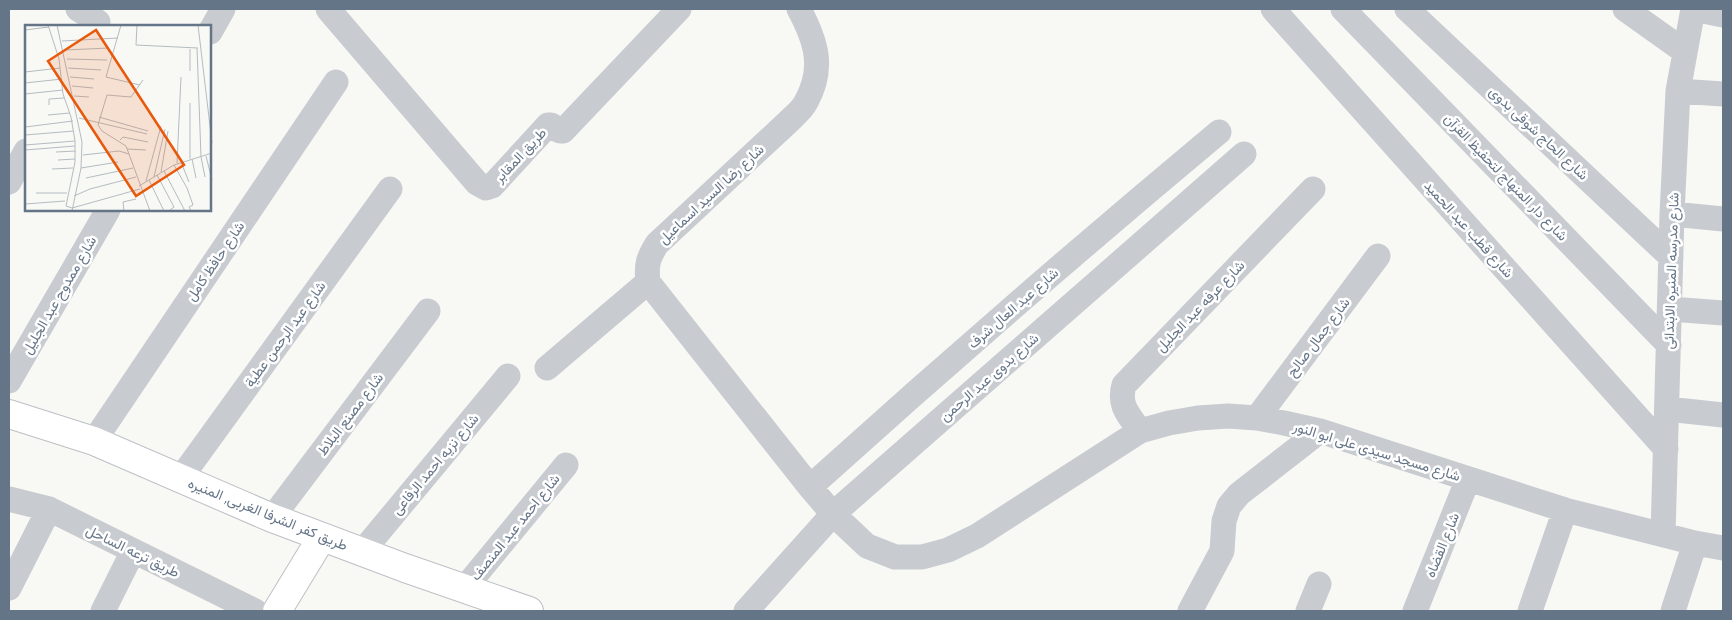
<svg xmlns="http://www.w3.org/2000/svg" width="1732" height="620" viewBox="0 0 1732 620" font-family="Montserrat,Vazirmatn,sans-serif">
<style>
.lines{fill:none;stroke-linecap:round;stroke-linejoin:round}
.secondary-casing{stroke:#bcc0c5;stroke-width:30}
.street{stroke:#c8cbcf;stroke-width:25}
.secondary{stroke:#fff;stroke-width:28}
.labels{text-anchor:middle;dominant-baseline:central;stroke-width:5;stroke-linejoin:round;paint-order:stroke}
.street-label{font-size:14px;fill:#657588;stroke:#fff}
.inset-road{fill:none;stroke:#b4bcc2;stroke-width:1}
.view{fill:#e8590c;fill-opacity:0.15;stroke:#e8590c;stroke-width:2.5}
.inset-edge{fill:none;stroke:#657588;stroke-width:2.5}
</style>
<rect width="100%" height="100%" fill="#f8f8f5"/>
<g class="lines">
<g class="secondary-casing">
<path id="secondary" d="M9,414L94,441L272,518L405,568L529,611
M277,611L322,537"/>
</g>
<path class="street" d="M78,9L98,22
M328,9L477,183L486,188L492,186L548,125H551L560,131H563L679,9
M799,9C816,41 825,68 806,102C802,110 793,117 787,123L657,244C648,258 646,265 648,282L810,487L833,514L867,546L895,557H922L948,550L977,536L1140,431L1169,423L1198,418L1228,416L1257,418L1284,423L1320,431L1565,510L1695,543L1723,548
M1273,9L1666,449
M1343,9L1669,345
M1407,9L1671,257
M1625,9L1684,51
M1693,9L1723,15
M210,32L223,9
M1678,91L1723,94
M9,182L26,151
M1672,214L1723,219
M1670,309L1723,313
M547,368L648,282
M9,381L108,210
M1667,409L1723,415
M1257,418L1378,256
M1140,431C1129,415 1118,406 1124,385L1313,189
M94,441L336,82
M180,479L390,189
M810,487C944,366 1080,248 1219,132
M9,499L49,509L255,611
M272,518L428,311
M1663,535L1672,214L1678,91L1693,9
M362,552L508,376
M9,588L49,509
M464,589L566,465
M103,611L133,551
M746,611L833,514L1244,154
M1190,611L1222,551L1224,521L1229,506L1239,494L1320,431
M1308,611L1319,584
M1415,611L1468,479
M1530,611L1565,510
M1673,611L1695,543"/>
<use href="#secondary" class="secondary"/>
</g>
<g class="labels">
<g class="street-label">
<text transform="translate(1539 133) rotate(43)">شارع الحاج شوقى بدوى</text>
<text transform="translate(520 155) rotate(-47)">طريق المقابر</text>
<text transform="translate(1506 177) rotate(46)">شارع دار المنهاج لتحفيظ القرآن</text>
<text transform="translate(711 194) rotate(-43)">شارع رضا السيد اسماعيل</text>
<text transform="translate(1469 229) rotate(48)">شارع قطب عبد الحميد</text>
<text transform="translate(215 261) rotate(-56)">شارع حافظ كامل</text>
<text transform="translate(1671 271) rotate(-88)">شارع مدرسه المنيره الابتدائى</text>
<text transform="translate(59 295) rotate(-60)">شارع ممدوح عبد الجليل</text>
<text transform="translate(1200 306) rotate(-46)">شارع عرفه عبد الجليل</text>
<text transform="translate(1013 308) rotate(-41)">شارع عبد العال شرف</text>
<text transform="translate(285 334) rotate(-54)">شارع عبد الرحمن عطية</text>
<text transform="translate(1318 337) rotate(-53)">شارع جمال صالح</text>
<text transform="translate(989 377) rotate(-41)">شارع بدوى عبد الرحمن</text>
<text transform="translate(350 414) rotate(-53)">شارع مصنع البلاط</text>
<text transform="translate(1377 451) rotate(17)">شارع مسجد سيدى على ابو النور</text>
<text transform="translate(435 464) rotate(-50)">شارع نزيه احمد الرفاعى</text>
<text transform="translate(268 514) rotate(22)">طريق كفر الشرفا الغربى, المنيره</text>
<text transform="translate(515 527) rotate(-51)">شارع احمد عبد المنصف</text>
<text transform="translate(1442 545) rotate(-68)">شارع القضاه</text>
<text transform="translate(133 551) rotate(26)">طريق ترعه الساحل</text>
</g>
</g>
<g transform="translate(25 25)">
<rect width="186" height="186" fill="#f8f8f5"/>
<path class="inset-road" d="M23,0L34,34L38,69L46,92L50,116V137L41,181L47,183L115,164M32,0L57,117L56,143L47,186M96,0L81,52L115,60M112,0L111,20L173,23M173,0L187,118M0,5L24,2M37,16L93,13M172,23L176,132L180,152M165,24V46M40,25L84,23M42,34L82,35M43,43L76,45M0,47L35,43M45,52L69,54M118,55L106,72L82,70L73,100L77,106L101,121L125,186M0,58L37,54M47,61L68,63M0,69L38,65M49,71L64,72M165,78V134M24,80V74L39,73M23,90L45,88M74,92L123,106M54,93L122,109M0,102L48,96M0,110L49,106M95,115L98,112L123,117M0,120L50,116M102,124L121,125M0,125L50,121M31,127L51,126M58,130L94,126L104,129M181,131L187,155M167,134L171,153M33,135L50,134M156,137L164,157M152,138L156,52M149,140L162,163L168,180L164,182L166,186M56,143L93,137M27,144L48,143M139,146L160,186M136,147L143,106M132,150L149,182L145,185M129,152L140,104M61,153L108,143M124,155L139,186M121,156L136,101M114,161L149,140L187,128M11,168H42M49,171L65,164L111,152M0,179L40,176M99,186L98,177L111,174"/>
<path class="view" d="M71,5L159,140L111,171L23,36Z"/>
<rect width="186" height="186" class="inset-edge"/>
</g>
<rect width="1732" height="620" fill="none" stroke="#657588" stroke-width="20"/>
</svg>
